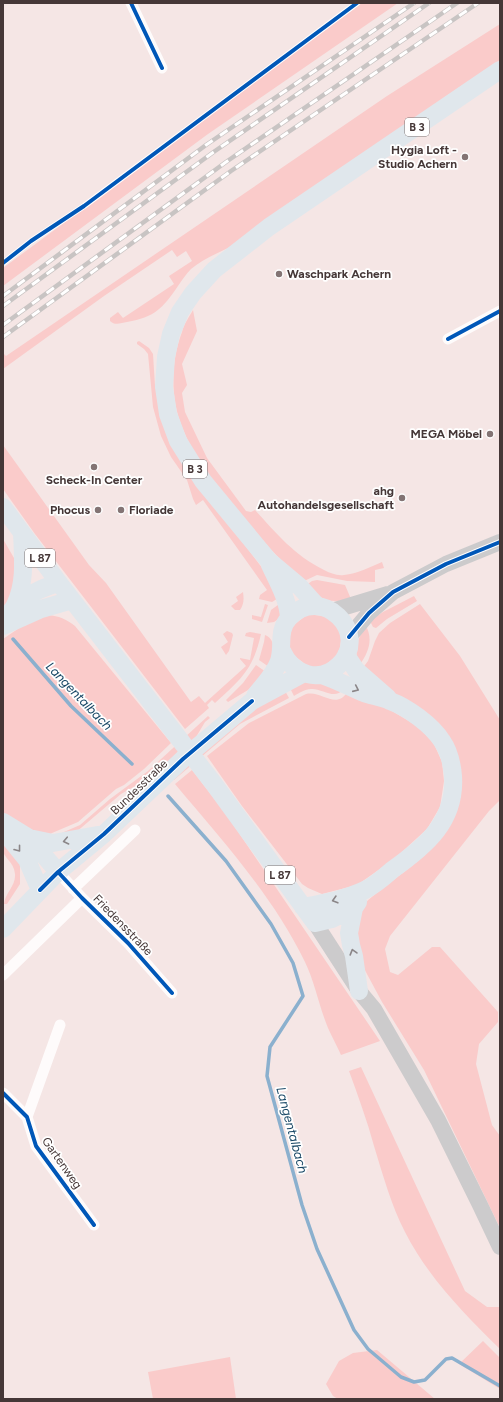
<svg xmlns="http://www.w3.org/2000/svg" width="503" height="1402" viewBox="0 0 503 1402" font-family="Figtree,sans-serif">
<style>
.green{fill:#facbca}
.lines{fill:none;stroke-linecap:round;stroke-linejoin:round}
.stream{stroke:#8bb0ce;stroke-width:3.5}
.street{stroke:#fefbfb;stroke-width:11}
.secondary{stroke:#cccbcc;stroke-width:16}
.primary{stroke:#e0e7ec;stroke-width:18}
.rail-casing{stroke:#c8c4c3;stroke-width:4.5}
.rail{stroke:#fff;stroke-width:3;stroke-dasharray:9;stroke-linecap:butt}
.cycleway-casing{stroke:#fff;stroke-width:6}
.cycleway{stroke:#0057b8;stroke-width:4}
.oneway{stroke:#8b8688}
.poi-dot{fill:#837474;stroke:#fff;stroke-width:1.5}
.labels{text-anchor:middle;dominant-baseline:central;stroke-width:3.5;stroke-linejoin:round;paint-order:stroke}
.shield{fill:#fff;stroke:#7d7373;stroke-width:1}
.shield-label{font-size:11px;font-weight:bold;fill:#453737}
.poi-label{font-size:12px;font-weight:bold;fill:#453737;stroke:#fff;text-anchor:end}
.street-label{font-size:12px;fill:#453737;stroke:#fff}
.water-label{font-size:13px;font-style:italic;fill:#184765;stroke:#fff}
</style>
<rect width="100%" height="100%" fill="#f5e6e5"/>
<path class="green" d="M362,3H398L208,134L3,286V268L314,38Z
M500,24V60L451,93L232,246C218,253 203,259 191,269C186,274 182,280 178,286C162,309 155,317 127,322C121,323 115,326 110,321V318L118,312L123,318L174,284L169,276L192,261L186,251L177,257L172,250L104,296L3,369V353L6,356L387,96Z
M193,310L197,331L182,364L187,385L182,393L185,412L207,458L246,511L251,512L255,510C277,534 294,555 324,570C330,573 337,576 344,575C357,574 370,567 382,562L384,568L375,570V582L347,581L317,575L302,582C260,538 204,483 182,427C170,397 171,361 182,332C184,324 189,317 193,310Z
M139,341L149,348L153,354L155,386L185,467L263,569L280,597L272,602L259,599L260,595L267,590L203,500L196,505L193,499L187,480L171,457L161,436L153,407L148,354L144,349L137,344V342Z
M3,445L89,565L106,583L191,702L199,696L205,703L246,666L240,659V658L250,660L254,638L245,636L246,633L250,632L261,634C253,670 241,679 215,703L212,700L207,705L209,708L185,729L35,534L3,489Z
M3,539L14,558L15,591L3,610Z
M317,580L345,585L351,599C327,604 324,600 305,586L312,581Z
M243,592C244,599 244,604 240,610H235L231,606L238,601L236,597Z
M414,596L417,601L387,619L376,628L373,627L370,621L383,612Z
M282,602L280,618L274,622L267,623L271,610Z
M265,604L268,605L262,622L252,619V615L261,617Z
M420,604L460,656L500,720V800L489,811L390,936L385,949L390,972L398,975L432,947H440L498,1012V1022L479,1044L476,1064L492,1125L500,1136V1228L424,1070L382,1002L360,961L356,946L361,910L364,904C394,876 444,851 456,811C460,800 459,778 460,765L397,695L373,679L362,669L368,661L375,641L379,633L390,623Z
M308,614L329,617L342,633L339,654L323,667H309L292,654L288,641L291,627Z
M48,615C59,616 66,619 75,626L171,743L144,769L124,785L116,789L78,822L52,833L47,837L11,820L3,813V639L31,620Z
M366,626C373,639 369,652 360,664C352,650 358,638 366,626Z
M227,631L232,633L233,635L229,651L226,655L221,647L228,642L223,634Z
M265,635C279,641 271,656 269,667L259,660L264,642Z
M256,665L266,672L248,690L228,702L226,700L243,683Z
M304,680L343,689C335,701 322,688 311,689C305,689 299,693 294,696L289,686Z
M284,689L289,698L240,724L174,780L172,778L254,709Z
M348,691L380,704L419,727L434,744L442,762L444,781L440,807L427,829L393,860L357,885L322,894L308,888L302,884L242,806L207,756L249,723L306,694C322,690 336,711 348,691Z
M208,716L210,718L205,722L196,737L151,777L121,794L75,833L57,835L80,825L110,799L148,771Z
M192,770L226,814L380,1041L341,1055C337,1046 332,1037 328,1028C319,1006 315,983 305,962C273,896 222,840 175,784Z
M3,841L20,861V884L7,904H4C5,893 16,886 15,874C14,862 4,858 3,851C2,848 3,844 3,841Z
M361,1067L465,1291L487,1307H500V1349C464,1314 428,1277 405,1232C391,1205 383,1175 374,1146C367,1120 358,1096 349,1071Z
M483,1341L500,1358V1389L459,1364Z
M377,1350L435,1399H338L333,1396L326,1384L339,1361L353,1353Z
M230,1357L236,1399H153L148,1372Z"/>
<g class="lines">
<path class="stream" d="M13,639L71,706L132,764
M168,796L226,861L271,924L293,963L303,996L270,1047L267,1076L302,1205L317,1249L354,1330L368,1349L401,1377L414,1382L425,1380L446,1359L452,1358L500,1386"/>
<path class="street" d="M131,3L162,68
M448,339L500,311
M58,872L82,898L128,943L172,993
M73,889L135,830
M3,975L82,898
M3,1093L27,1117L36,1146L94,1225
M27,1117L60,1025"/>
<path class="secondary" d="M332,611L388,594
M349,637L369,613L393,592L446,564L500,542
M315,923L359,991L374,1009L438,1120L480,1205L500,1247"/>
<path class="primary" d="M3,507L59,583L214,784L315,923L332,919L354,908
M270,565C278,582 288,599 289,618
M15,606C30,594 40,588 59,583
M317,606L300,587L269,561L203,481L178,441L168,414L164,387L166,357L171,334L180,312L193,293L214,270L269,227L500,70
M3,620C7,615 13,610 15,605C26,583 23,557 22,533
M3,626L41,609L72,600
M346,655L356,670L388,698
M255,696C263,685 275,674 279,661C284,646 277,631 289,618C321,583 372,633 339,665C320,684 293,675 282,651
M3,822L29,838L58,872
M3,830L27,860L40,890
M29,838L53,843L103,834
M358,902L354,908L349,933L351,945L354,956L359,991
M303,907C324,903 346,899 365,890C375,885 384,877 392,870C426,846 456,821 453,776C452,764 449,751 442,741C432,725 407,707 390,701C381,697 372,696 364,693C350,687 336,680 322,675
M3,929L58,872L104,834L183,759L252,701L304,673"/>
<g class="rail-casing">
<path id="rail" d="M3,296L206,145L414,3
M3,306L215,151L429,3
M3,325L226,162L457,3
M3,337L231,171L478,3"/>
</g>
<use href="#rail" class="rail"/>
<g class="cycleway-casing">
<path id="cycleway" d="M131,3L162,68
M3,263L31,241L84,206L357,3
M448,339L500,311
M349,637L369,613L393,592L446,564L500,542
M58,872L82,898L128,943L172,993
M40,890L58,872L104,834L183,759L252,701
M3,1093L27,1117L36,1146L94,1225"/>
</g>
<use href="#cycleway" class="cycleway"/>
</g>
<defs><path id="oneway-chevron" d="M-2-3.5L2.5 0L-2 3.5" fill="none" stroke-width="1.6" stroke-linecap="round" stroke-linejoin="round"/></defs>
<g class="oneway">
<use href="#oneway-chevron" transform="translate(356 689) rotate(24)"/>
<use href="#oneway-chevron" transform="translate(66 841) rotate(168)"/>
<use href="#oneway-chevron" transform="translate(18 849) rotate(52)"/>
<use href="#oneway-chevron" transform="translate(335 900) rotate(164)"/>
<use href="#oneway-chevron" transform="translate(353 952) rotate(-106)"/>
</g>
<g class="poi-dot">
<circle cx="465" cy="157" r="4"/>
<circle cx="279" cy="274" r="4"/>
<circle cx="490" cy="434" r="4"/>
<circle cx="94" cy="467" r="4"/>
<circle cx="402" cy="498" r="4"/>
<circle cx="98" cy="510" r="4"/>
<circle cx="121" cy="510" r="4"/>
</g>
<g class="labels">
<g class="shield">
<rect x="405" y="118" width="24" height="18" rx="3"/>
<rect x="183" y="460" width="24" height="18" rx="3"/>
<rect x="25" y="549" width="30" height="18" rx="3"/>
<rect x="265" y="866" width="30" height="18" rx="3"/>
</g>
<g class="shield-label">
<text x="417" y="127">B 3</text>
<text x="195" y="469">B 3</text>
<text x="40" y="558">L 87</text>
<text x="280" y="875">L 87</text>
</g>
<g class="poi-label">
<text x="457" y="150">Hygia Loft -<tspan x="457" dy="14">Studio Achern</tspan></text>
<text x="287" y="274" text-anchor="start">Waschpark Achern</text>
<text x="482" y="434">MEGA Möbel</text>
<text x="94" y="480" text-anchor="middle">Scheck-In Center</text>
<text x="394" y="491">ahg<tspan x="394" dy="14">Autohandelsgesellschaft</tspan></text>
<text x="90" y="510">Phocus</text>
<text x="129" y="510" text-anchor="start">Floriade</text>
</g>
<g class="street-label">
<text transform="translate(139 787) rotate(-44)">Bundesstraße</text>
<text transform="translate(123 925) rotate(46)">Friedensstraße</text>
<text transform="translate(62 1163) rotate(55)">Gartenweg</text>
</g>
<g class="water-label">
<text transform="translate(79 696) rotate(46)">Langentalbach</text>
<text transform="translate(292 1130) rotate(75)">Langentalbach</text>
</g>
</g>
<rect width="503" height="1402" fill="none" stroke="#453737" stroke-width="8"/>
</svg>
